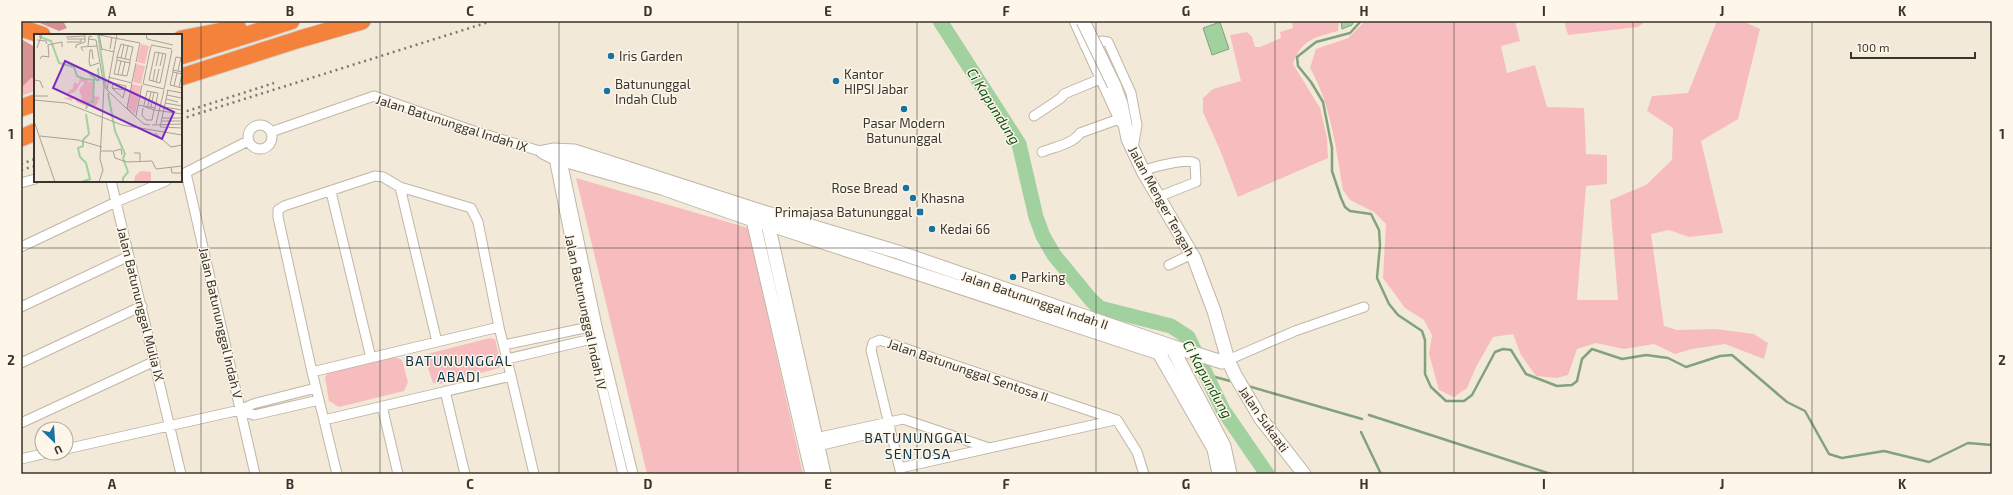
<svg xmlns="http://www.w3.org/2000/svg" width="2013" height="495" viewBox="0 0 2013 495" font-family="'Exo 2',sans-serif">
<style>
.green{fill:#f7bdbe}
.forest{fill:#d79293}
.water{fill:#a1d19f;stroke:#82a27d}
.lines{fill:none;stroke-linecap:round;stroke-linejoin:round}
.stream{stroke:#82a27d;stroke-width:2.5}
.river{stroke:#a1d19f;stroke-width:15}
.street-casing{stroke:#c0b6a7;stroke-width:11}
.secondary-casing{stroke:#c0b6a7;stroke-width:15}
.highway-casing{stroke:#d3d2d1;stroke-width:19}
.street{stroke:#fff;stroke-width:9}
.secondary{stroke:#fff;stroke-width:13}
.highway{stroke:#f4823a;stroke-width:17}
.rail{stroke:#7f786e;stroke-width:2.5;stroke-dasharray:2 4;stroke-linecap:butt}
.secondary-bridge-casing{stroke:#c0b6a7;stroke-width:15;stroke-linecap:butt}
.secondary-bridge{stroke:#fff;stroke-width:13}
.grid{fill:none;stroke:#38342e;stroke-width:1;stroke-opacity:0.55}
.poi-dot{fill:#1a72a1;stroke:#fef6e9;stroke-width:1.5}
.labels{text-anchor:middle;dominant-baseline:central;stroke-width:3;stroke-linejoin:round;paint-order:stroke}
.poi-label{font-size:13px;fill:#38342e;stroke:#fef6e9;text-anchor:start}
.street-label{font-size:13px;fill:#38342e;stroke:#fef6e9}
.water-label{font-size:14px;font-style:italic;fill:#0c5112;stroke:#fef6e9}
.neighbourhood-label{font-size:14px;letter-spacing:1px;fill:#083249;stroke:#fef6e9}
.inset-river{fill:none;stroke:#a1d19f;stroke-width:2}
.inset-road{fill:none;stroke:#a8a194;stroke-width:1}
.view{fill:#7b2cbf;fill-opacity:0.15;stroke:#7b2cbf;stroke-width:2}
.inset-edge{fill:none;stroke:#38342e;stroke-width:2}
.neatline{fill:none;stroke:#38342e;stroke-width:1.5}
.grid-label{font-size:13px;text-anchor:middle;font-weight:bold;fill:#38342e}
</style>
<rect width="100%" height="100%" fill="#f3e9d8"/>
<path class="green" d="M1292,21H1339L1338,31C1316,37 1301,39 1293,64L1320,108L1327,138L1328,158L1238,197L1220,150L1203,112V98L1213,89L1241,81L1230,35L1247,32L1252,37L1255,47H1260L1281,38L1280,32L1293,28Z
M1365,21H1515L1520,41L1501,46L1507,73L1535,65L1547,107L1584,108L1586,154L1607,155V184L1586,186L1577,300H1618L1610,200L1646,185L1672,160L1673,128L1647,111L1652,96L1688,93L1717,21H1742L1760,29L1738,119L1701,141L1723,233L1689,237L1669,230L1651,234L1664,326L1677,330L1716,329L1754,334L1768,343L1764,359L1725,344L1692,349L1675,354L1654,344L1624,349L1596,343L1577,349L1568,375L1557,378L1536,376L1521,355L1513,334L1493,337L1476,367L1467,388L1454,397L1439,390L1429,354L1432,335L1424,320L1405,308L1383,278L1386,224L1374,212L1350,200L1343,190C1336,148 1331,105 1310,68L1316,49L1348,38Z
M1564,21H1646L1638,27L1568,35Z
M31,77L35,78V91L21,96V88Z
M576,178L748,228L803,474H647Z
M490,338L495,339L501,365L499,368L440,384L433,383L425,359L427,354Z
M395,357L402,360L408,382L404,391L339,407L329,401L325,377L328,373Z"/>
<path class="forest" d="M35,21H63L67,28L59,31Z
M21,39L35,47V78H31L21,88Z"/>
<path class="water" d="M1341,21H1354L1352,25L1342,29Z
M1220,22L1229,49L1212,55L1203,28Z"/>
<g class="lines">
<path class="stream" d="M1361,21L1350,33L1316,42L1297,57L1298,66L1311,82L1323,102L1332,148V171L1341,198L1345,207L1350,211L1371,214L1379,230L1380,245L1377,278L1389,304L1398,315L1422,331L1425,340V374L1431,387L1446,401H1464L1472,395L1495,352L1503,349L1511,350L1526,374L1557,386L1572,385L1577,381L1582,359L1592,349L1622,359L1646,355L1668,358L1686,367L1720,356L1732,355L1787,402L1805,411L1829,454L1842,458L1884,451L1929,462L1968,443L1992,445
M1204,374L1230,381
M1248,386L1362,419
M1369,415L1551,474
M1361,432L1381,474"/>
<path class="river" d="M940,21L1019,144L1036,217L1043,236L1054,255L1092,301L1100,308L1171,326L1188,337L1223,410L1267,474"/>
<g class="street-casing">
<path id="street" d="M1074,21L1120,122
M1085,46L1102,41L1108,42L1131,93L1137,125L1133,148
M1034,116L1061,98L1064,94L1100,79
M248 137a12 12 0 1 1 24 0a12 12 0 1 1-24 0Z
M271,132L374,96L468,129L543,152
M1042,152C1054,147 1073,144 1080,133L1119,119
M553,153L588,328L623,474
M561,156L597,326L633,474
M1143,171C1152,167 1187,158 1195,163L1196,182L1158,197
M186,173L255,474
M181,175L248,141
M111,181L181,474
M21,183L35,179
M400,187L437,342
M331,192L371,358
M21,247L116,202L166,181
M1169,265L1192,254
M21,307L129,256
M499,327L511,376L324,420L312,372Z
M504,345L594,326
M507,359L596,338
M1228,360L1295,331L1364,307
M21,363L142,306
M312,372L278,217V210L284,206L375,176L383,177L400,187L471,208L478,222L499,327
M511,376L534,474
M445,391L465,474
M382,406L398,474
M240,410L254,415L319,400
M324,420L337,474
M1117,420L1137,452L1144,474
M21,423L155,361
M811,439L903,419L989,448
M814,447L889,429
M66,449L240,410L253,404L316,388
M21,459L47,453
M900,468L1115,420
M901,474L871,350L873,343L880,340L1117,420"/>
</g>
<g class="secondary-casing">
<path id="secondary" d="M1114,85L1121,104L1128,139L1143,171L1194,258L1214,311L1228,360L1235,375L1261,419L1304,474
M757,210L574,151L553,150L543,152L553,157L662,188L753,220L812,474
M764,212L768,224L753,220L757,210L898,252L1171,346L1224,446L1230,474
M768,224L1159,353L1214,449L1219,474
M768,224L824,474
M1167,348L1171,346L1222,362L1228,360"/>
</g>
<g class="highway-casing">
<path id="highway" d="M21,28L42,35
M181,39L238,28
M181,56L291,21
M181,77L300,39L362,21
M21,108L35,103
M21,138L35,132"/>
</g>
<use href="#street" class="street"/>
<use href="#secondary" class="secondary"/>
<use href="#highway" class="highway"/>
<path class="rail" d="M181,113L274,83
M181,119L492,21
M21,164L35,159
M21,170L35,166"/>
<g class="secondary-bridge-casing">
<path id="secondary-bridge" d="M1083,21L1114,85"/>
</g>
<use href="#secondary-bridge" class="secondary-bridge"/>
</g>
<path class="grid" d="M201,21V474M380,21V474M559,21V474M738,21V474M917,21V474M1096,21V474M1275,21V474M1454,21V474M1633,21V474M1812,21V474M21,248H1992"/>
<g class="poi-dot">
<circle cx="611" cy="56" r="4"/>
<circle cx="836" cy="81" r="4"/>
<circle cx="607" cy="91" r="4"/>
<circle cx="904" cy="109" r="4"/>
<circle cx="906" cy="188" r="4"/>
<circle cx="913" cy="198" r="4"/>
<rect x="916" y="208" width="8" height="8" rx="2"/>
<circle cx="932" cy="229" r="4"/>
<circle cx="1013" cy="277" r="4"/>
</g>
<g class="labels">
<g class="poi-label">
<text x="619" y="56">Iris Garden</text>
<text x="844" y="74">Kantor<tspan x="844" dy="15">HIPSI Jabar</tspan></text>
<text x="615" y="84">Batununggal<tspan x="615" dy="15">Indah Club</tspan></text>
<text x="904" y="123" text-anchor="middle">Pasar Modern<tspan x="904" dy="15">Batununggal</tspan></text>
<text x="898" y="188" text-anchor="end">Rose Bread</text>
<text x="921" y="198">Khasna</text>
<text x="912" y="212" text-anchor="end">Primajasa Batununggal</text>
<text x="940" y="229">Kedai 66</text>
<text x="1021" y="277">Parking</text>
</g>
<g class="street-label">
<text transform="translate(452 123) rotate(18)">Jalan Batununggal Indah IX</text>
<text transform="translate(1162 201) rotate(61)">Jalan Menger Tengah</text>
<text transform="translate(1035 300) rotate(19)">Jalan Batununggal Indah II</text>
<text transform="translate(141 304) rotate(76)">Jalan Batununggal Mulia IX</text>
<text transform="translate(586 312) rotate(78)">Jalan Batununggal Indah IV</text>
<text transform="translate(221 323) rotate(77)">Jalan Batununggal Indah V</text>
<text transform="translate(968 370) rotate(19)">Jalan Batununggal Sentosa II</text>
<text transform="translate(1264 419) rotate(55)">Jalan Sukaati</text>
</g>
<g class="water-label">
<text transform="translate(994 106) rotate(58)">Ci Kapundung</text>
<text transform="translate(1208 379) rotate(61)">Ci Kapundung</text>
</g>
<g class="neighbourhood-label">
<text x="459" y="360">BATUNUNGGAL<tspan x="459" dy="16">ABADI</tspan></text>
<text x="918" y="437">BATUNUNGGAL<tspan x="918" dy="16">SENTOSA</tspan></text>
</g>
</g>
<g transform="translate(34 34)">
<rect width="148" height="148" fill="#f3e9d8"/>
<path d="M107,10L115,12L111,30L103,28ZM102,30L111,32L107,50L99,48ZM41,41L53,45L54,48L60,47L59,62L66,63L62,72L54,73L59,68V66L52,72L42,68V65L39,64L38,67L29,64L40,62L46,67L48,64L45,56L50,49L48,47L41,58L35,60L33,59L39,54L40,48L44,50L46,45ZM98,50L107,52L101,80L93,73ZM107,137L117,138V148H100L101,142Z" fill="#f7bdbe"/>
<path class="inset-river" d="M6,0V3L17,7L25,29L40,33L43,42L50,45L60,46L59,68L54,69L52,75M64,0L72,55M64,34L65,47M52,36L64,47M74,59L81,97L91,120L89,124L94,138L89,144V148M47,148L56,145L52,129L46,123L44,114L49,112V106L55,100L52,80"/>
<path class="inset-road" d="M65,0L68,16M83,0L73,56L92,74M112,0L113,5L139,11M65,1L106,9M32,3L51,2M33,5H51M54,5L62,6L70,52L66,125L69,136L65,148M3,6L12,7L13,10M33,8H47V5M117,11L138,15M54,12L55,2L58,3M3,14L8,0M42,14V11L51,8V0M68,15L80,18M76,15L78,3M49,17L47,13L63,12M121,18L132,20L126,49L115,46ZM83,23L87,10L99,13L96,26M83,23L96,26V29L83,26ZM87,24L90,11M6,25L8,22L15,23L14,11L28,8V13M91,25L94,12M83,26L80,40L93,42L96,29M55,27L56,16H58L59,25M55,27L56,32L65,29M102,28L106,9M122,32L125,18M126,32L129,19M139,36L142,23L148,24M144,37L147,23M139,38L136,51L148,54M148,38L139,36V38L148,40M84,40L87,27M88,41L91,28M74,43L98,49M0,46L6,47L9,54M119,47L121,35M98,48L102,29M122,48L125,35M79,49L92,52L89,64L78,54ZM109,50L130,55L138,16M109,50L117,12M140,52L143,39M145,53L148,40M78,54L91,56M133,56L148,59M134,56L126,93L148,94M133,61L147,64M0,62H14M132,65L144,68M0,66L32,69L88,91L148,101M131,69L148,72M104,71L121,74L120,76L109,72M110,71L113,57L124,59L121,74M114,72L117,58M117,73L120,58M130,73L148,76M92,74L102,83L93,74L98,49M109,74L108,81L112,86H118L120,76M121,76L148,80M102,82L108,51M102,83L110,90L116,91M128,84H148M0,87L21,148M127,87H148M122,90L130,56M118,91L148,90M121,99L137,113L148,111M6,102L44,106L68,113M67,117H79L81,124L93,128L118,127L122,135L148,132M80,117L87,115L88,121M100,119H106V128M137,133L138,139H148"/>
<path class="view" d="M31,27L140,78L128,105L19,54Z"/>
<rect width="148" height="148" class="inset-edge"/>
</g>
<rect width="2013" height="495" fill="none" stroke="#fef6e9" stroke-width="44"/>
<g transform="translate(54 441) rotate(155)"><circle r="19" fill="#fef6e9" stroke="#afa89e"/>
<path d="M0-3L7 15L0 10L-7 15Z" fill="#1a72a1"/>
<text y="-6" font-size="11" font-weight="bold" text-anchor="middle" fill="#38342e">U</text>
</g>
<path d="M1851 52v6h124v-6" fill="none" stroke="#38342e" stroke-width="2"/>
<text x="1857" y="52" font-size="12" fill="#38342e" stroke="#fef6e9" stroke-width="3" paint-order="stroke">100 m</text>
<rect x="22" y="22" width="1969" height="451" class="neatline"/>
<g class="grid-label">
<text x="112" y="16">A</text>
<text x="290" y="16">B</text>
<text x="470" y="16">C</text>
<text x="648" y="16">D</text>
<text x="828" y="16">E</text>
<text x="1006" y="16">F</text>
<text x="1186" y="16">G</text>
<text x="1364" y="16">H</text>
<text x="1544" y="16">I</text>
<text x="1722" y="16">J</text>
<text x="1902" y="16">K</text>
<text x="11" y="139">1</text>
<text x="2002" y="139">1</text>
<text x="11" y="365">2</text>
<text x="2002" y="365">2</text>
<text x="112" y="489">A</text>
<text x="290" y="489">B</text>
<text x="470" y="489">C</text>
<text x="648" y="489">D</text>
<text x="828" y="489">E</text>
<text x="1006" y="489">F</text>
<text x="1186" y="489">G</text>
<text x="1364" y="489">H</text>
<text x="1544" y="489">I</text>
<text x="1722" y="489">J</text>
<text x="1902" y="489">K</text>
</g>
</svg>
